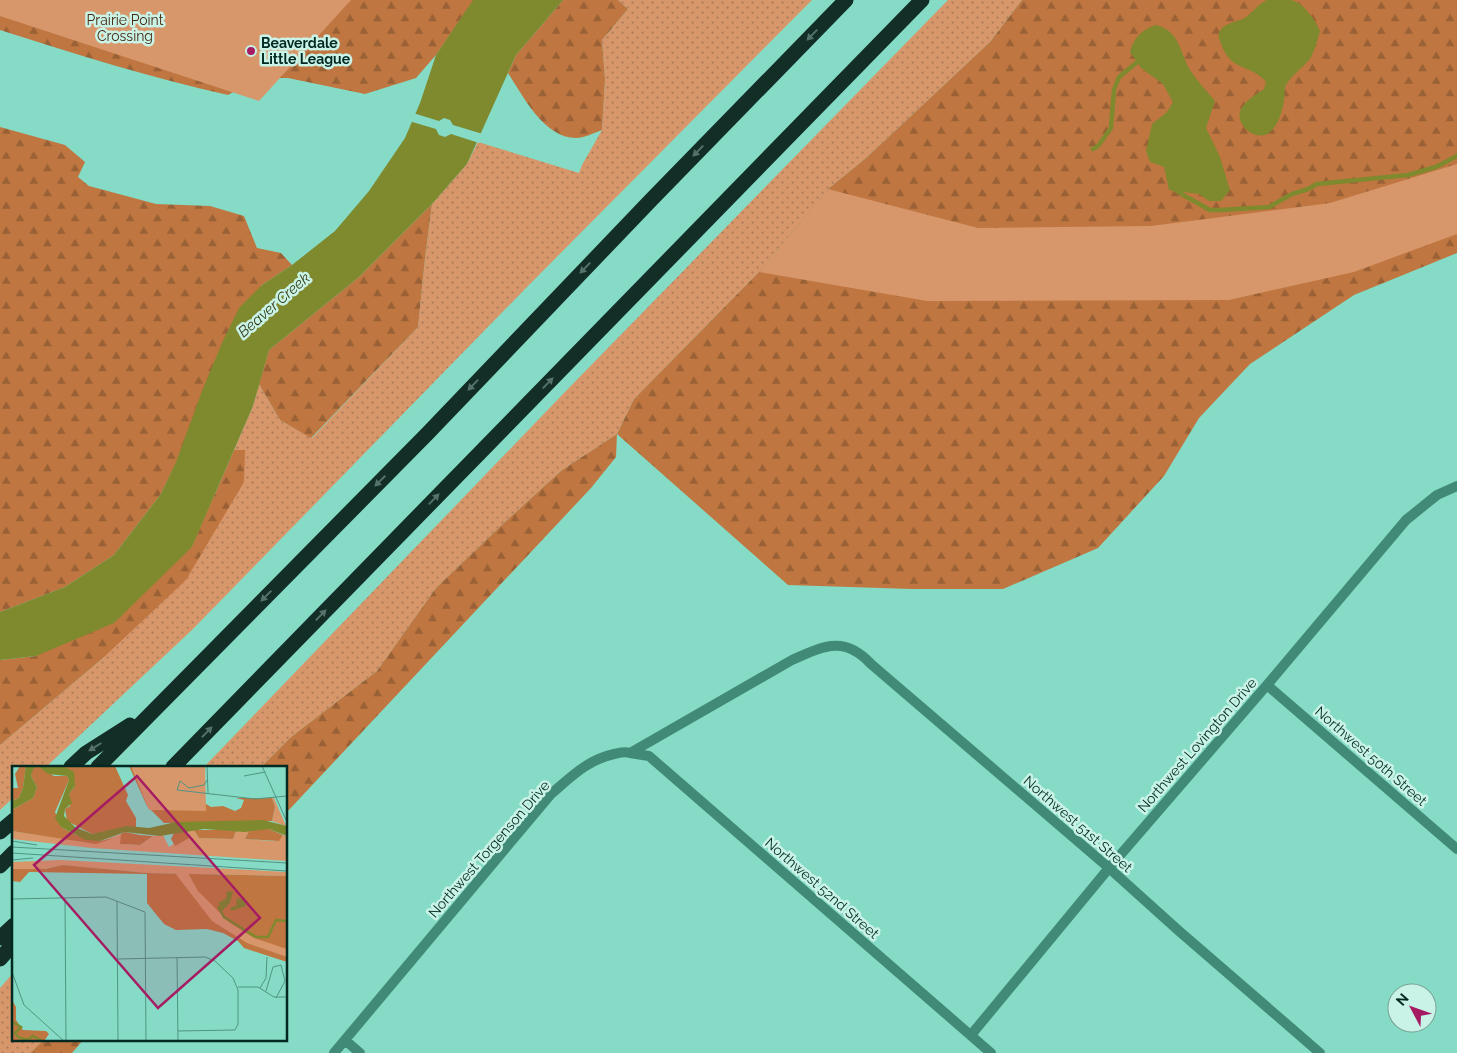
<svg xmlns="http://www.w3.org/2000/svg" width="1457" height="1053" viewBox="0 0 1457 1053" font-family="Raleway,sans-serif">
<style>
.grass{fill:url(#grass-dots)}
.forest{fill:url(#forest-firs)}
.green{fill:#d7976b}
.water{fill:#7f892e}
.pier{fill:#85dbc5}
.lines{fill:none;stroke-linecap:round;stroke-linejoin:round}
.stream{stroke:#7f892e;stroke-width:4.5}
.minor{stroke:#418a78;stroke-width:10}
.motorway{stroke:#132e27;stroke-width:15}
.oneway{fill:#53736a}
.poi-dot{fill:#a51c63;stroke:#caf3e7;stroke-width:2}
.labels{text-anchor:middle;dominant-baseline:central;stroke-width:5;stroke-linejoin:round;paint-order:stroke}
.park-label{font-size:14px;fill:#472811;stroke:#caf3e7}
.poi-label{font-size:14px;font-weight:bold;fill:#022921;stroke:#caf3e7;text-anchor:start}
.street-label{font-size:14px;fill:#022921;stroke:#caf3e7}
.water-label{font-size:15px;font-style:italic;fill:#333812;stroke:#caf3e7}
.inset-river{fill:none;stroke:#7f892e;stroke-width:2.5}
.inset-road{fill:none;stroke:#519483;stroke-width:1}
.view{fill:#a51c63;fill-opacity:0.15;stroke:#a51c63;stroke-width:2.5}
.inset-edge{fill:none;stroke:#022921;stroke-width:2.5}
</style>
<defs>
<pattern id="grass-dots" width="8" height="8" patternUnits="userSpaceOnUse" patternTransform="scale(1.25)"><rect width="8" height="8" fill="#d7976b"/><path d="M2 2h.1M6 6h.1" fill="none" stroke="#ac7b58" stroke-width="1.8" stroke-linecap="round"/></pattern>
<pattern id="forest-firs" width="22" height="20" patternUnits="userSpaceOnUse" patternTransform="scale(1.25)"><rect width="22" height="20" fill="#bf7640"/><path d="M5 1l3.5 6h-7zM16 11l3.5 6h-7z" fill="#996135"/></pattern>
</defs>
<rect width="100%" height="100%" fill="#85dbc5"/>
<path class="grass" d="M618,0H812L524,290L193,629L46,767H14V797L0,810V745L103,658L245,451L234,450L253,406L259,384L280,420L312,438L418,327L425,258L432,204L467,164L478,142L579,173L582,165L602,130L605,79L602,40L628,9Z
M948,0H1022L990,42L866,158L828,189L759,272L634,399L617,434L562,470L505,522L436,588L377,671L291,737L261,767H204L564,393Z
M14,972V1039H45L30,1053H0V988Z"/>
<path class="forest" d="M0,0H474L436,55L416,78L365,94L288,78H258L228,95C151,78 76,54 0,30Z
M563,0H618L628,9L602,40L605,79L602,130C594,133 584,138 576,138C544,138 523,96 508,73L516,55Z
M1022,0H1457V253L1354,295L1250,364L1199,418L1164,476L1098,548L1003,589H912L788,585L617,434L616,457L591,488L286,813V767H261L291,737L377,671L436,588L505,522L562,470L617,434L634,399L759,272L828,189L866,158L990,42Z
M0,127L65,145L85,162L78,177L89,186L156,204L210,206L244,216L257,248L281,253L292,265L262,285L161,494L114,555L65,587L0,612Z
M432,204L425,258L418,327L311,438L280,420L259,384L269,350L359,277Z
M234,450H245L244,482L186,580L103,658L0,745V660L36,656L192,547Z
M45,1039H84L72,1053H30Z"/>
<path class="green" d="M0,0H351L259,101L0,16Z
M1457,164V234L1354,272L1229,300L927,301L759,272L828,189L978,228L1151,226L1330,203Z"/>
<path class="water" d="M473,0H563L516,55L467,164L432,204L359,277L269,350L253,406L192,547L114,623L36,656L0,660V612L65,587L114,555L161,494L176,462L202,391L222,343L239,308L262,285L292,265L335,231L369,191L405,138L420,103L436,55Z
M1267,0C1274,0 1283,0 1291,0C1303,2 1316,21 1320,31C1317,40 1315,52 1309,60C1303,67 1290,77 1286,85C1284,89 1285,96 1284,101C1282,112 1278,128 1267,134C1253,141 1234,123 1241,109C1246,100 1256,94 1264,89L1266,82C1256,70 1245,70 1233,62C1228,58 1225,53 1222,47C1222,44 1220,42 1219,39C1216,23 1237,23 1246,17C1253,12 1258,4 1267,0Z
M1156,25C1180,31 1179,51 1190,70C1197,81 1207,91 1215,101L1206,128L1220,157L1230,190L1221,201H1209L1199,194L1169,190L1164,167L1150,162L1146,151L1152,124L1167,112L1173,102L1163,84L1141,68L1130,52C1133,38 1143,29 1156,25Z"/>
<path class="pier" d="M413,113L439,121L444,118L450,120L453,125L483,134L479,143L451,134L445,137L439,135L436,129L409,121Z"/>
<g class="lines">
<path class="stream" d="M1093,149L1098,146L1111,128L1114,90L1119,77L1141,59
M1174,189L1185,196L1210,210H1221L1269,207L1292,194L1308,189L1317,184L1408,175L1436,167L1457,156"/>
<path class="minor" d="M1267,685L1457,849
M630,753L649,756L991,1053
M971,1035L1109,868L1267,685L1406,520L1437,495L1457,486
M345,1040L360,1053
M334,1053L551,794C571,777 587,760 614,754C619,753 624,751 630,753L792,660C824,646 844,635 871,664L1109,868L1179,931L1320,1053"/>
<path class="motorway" d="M71,767L86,753L130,725
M98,767L427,434L651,200L846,0
M173,767L922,0
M0,832L14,820
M0,866L14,852
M0,938L14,925
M0,959L14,943"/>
</g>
<defs><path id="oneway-solid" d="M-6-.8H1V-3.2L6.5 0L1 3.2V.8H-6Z" transform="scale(1.25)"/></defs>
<g class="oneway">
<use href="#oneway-solid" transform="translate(812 35) rotate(134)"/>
<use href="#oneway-solid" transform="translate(698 151) rotate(134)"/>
<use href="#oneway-solid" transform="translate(585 268) rotate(134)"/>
<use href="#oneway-solid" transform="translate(548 383) rotate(-46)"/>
<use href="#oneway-solid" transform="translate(473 385) rotate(134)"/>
<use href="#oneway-solid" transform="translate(380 481) rotate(135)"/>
<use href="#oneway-solid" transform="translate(434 499) rotate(-46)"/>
<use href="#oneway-solid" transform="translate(266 596) rotate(135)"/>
<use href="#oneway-solid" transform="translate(321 615) rotate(-46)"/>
<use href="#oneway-solid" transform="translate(207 732) rotate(-46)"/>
<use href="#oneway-solid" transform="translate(95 747) rotate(148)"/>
</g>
<circle class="poi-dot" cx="251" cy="51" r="5"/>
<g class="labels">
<g class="park-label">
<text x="125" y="20">Prairie Point<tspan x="125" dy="16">Crossing</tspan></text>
</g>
<g class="poi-label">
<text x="261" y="43">Beaverdale<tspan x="261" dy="16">Little League</tspan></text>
</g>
<g class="street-label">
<text transform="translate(1197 745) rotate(-49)">Northwest Lovington Drive</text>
<text transform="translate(1371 756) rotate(41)">Northwest 50th Street</text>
<text transform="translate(1078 824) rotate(41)">Northwest 51st Street</text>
<text transform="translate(489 849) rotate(-49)">Northwest Torgenson Drive</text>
<text transform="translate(822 888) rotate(41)">Northwest 52nd Street</text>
</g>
<g class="water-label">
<text transform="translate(274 305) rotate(-41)">Beaver Creek</text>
</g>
</g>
<g transform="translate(12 766)">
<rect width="275" height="275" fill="#85dbc5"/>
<path d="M260,32H262L274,60L260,55L263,41ZM182,64L187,72L221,73L224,65H237L233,73L261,75L267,74L271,69L275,70V95L80,82L0,73V65L84,77L109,68V78L128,79L141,70L151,69L157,81L177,68L175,65ZM48,94L275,106V110L135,107L51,99L32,103H0V96Z" fill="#d7976b"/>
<path d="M8,0H14L11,22L7,32L0,35V22H6L3,8ZM26,0L42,10H55L57,14L43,46L49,61L64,69L88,75L102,72L84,78L0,65V44L21,32L25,21L19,10L20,3ZM51,0H103L116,29L114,35L124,52V61L80,68L55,55L53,43L58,40L57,28L63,20ZM117,0H133L199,41L211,40L223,45L229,42L232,34L224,32H260L263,41L260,55L152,57L135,40ZM247,63H257L271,69L267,75L233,73L237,65ZM182,64H214L224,65L221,73L187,72ZM163,65H175L177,72L163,80L159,73ZM113,66L128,69L141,70L128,79L108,78L109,68ZM51,99L135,107L275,110V196L232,182L226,175L211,167L195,163L164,164L152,158L135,137V108L17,106L8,116L0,115V103H33ZM0,234L4,241V254L11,264L34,265L37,268L32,275H0Z" fill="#bf7640"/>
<path d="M119,0H193L194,45L137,44ZM163,107H176L186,125L218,157L242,172L275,183V191L235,177L200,155Z" fill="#d7976b"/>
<path d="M14,0H51L62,6L63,20L57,28L60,37L53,43L52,50L63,61L80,68L115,60L137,62L164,56L251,54L275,60V70L257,63L232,66L192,63L148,70L113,66L88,75L74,74L49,61L43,52L57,14L55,10L36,8L26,0L21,3L19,10L25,21L21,32L0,44V35L7,32L11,22ZM215,125L221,126L218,137L209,146L207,136L214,133ZM225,132L233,134L234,140L219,145V141L224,140Z" fill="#7f892e"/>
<path class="inset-river" d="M206,140L212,151L244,171H256L264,154L275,155M0,256L9,261L3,267L6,271L15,274L21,270L30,275"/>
<path class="inset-road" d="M195,0L196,27M250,0L275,56M232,10L253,6M195,14L192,19L177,22L168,15L165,24L243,33L275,30M0,75L25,79M0,81L275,97M0,87L275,105M0,94L21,92M53,132L54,275M0,133L94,131L133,146L134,275M105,135L106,275M165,192L166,275M106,193L193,191L203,195L221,212L226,224V258L223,264L166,265M0,206L12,239L52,275M226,221H246L262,231H275M248,222L254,212L255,191M254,225L261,201L269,199L273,215L264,232"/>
<path class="view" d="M125,10L248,152L146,242L22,99Z"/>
<rect width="275" height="275" class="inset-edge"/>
</g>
<g transform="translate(1412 1008) rotate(311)"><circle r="24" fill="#caf3e7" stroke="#7aa298"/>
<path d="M0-4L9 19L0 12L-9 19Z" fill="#a51c63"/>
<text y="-8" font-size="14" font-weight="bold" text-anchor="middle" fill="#022921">N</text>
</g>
</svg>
